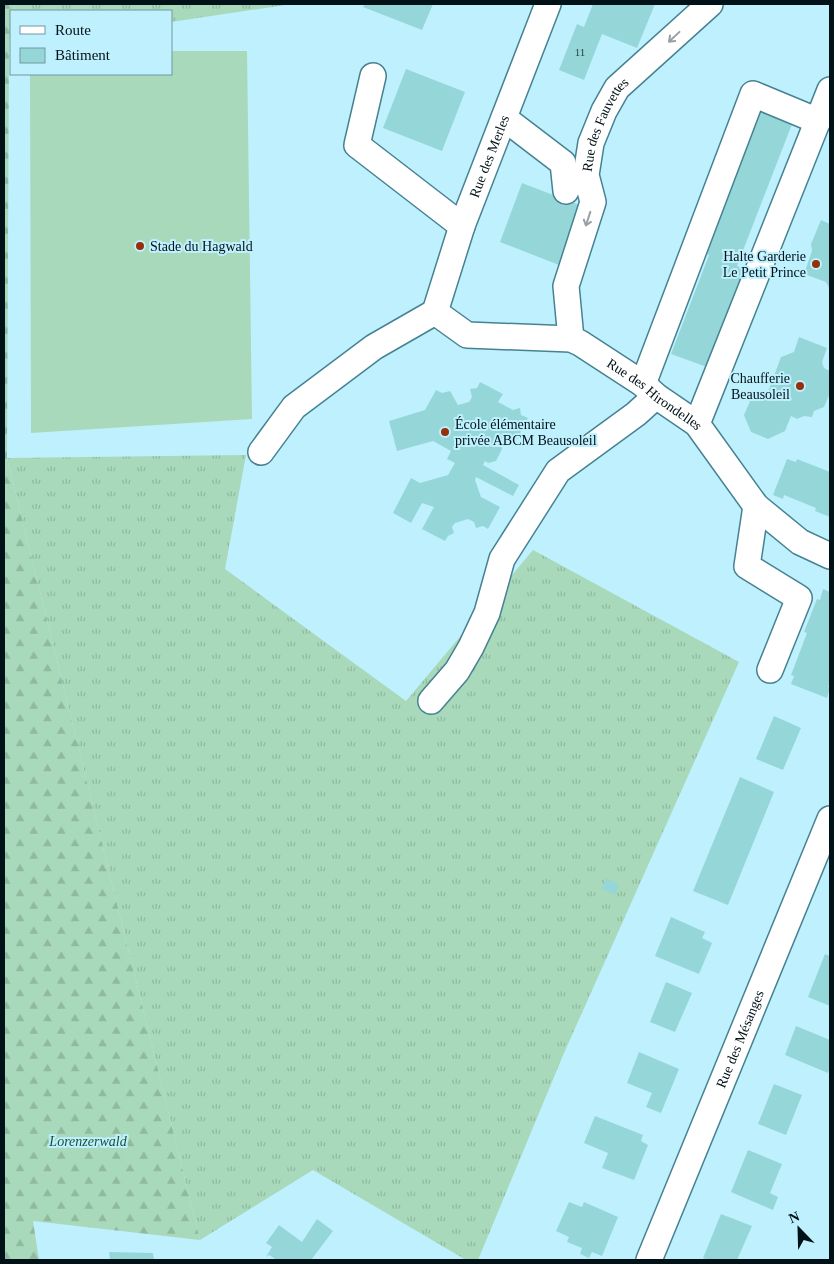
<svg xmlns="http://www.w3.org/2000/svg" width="834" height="1264" viewBox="0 0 834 1264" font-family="Georgia,serif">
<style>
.grass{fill:url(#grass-tufts)}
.forest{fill:url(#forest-firs)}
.garden{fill:#a9d9bb}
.building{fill:#95d7d9}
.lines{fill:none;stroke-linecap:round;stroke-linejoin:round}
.minor-casing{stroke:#468292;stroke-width:28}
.minor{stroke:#fff;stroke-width:25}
.oneway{stroke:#99a0a2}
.poi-dot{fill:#96300a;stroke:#bff0fe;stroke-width:2}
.labels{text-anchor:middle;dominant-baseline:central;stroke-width:4;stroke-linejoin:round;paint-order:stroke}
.number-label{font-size:11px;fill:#254248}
.street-label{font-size:14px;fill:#001117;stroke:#bff0fe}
.poi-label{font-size:14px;fill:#001117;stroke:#bff0fe;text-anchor:start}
.park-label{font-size:14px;font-style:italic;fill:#1b4f34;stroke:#bff0fe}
</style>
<defs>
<pattern id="grass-tufts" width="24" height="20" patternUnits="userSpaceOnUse" patternTransform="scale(1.25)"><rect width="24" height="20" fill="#a9d9bb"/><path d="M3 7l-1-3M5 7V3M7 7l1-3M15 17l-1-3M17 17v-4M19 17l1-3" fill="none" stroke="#90b9a0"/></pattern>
<pattern id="forest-firs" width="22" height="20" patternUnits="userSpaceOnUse" patternTransform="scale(1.25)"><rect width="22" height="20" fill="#a9d9bb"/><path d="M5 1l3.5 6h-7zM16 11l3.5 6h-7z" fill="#90b9a0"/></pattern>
</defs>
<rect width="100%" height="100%" fill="#bff0fe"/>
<path class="grass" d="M15,4H292L171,22V11H14Z
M246,455L225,569L406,701L533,550L739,662L564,1053L478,1260H466L313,1170L200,1240L7,458Z"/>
<path class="forest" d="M4,4H15L14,11H11L9,47L7,458L200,1240L33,1221L39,1260H4Z"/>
<path class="garden" d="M171,51H247L252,419L31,433L30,74H171Z"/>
<path class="building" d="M365,4H433L422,30L363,7Z
M593,4H655L637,48L602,34L584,80L559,70L577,24L584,27Z
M406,69L465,92L442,151L383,128Z
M758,105L794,119L737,266L745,269L707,367L671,354L709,255L701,252Z
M522,183L582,206L559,265L500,242Z
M821,220L830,224V290L826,282L804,274L812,251L811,244Z
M799,337L827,348L822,362L824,368L830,371V393L824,407L814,411L812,417L804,416L797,419L791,416L785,431L768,439L751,432L744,415L751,399L768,392L781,357L794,352Z
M480,382L503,394L498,402L513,410L520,408L521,415L528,418L517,439L505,433L500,443L502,449L496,461L488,463L485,461L483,465L519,485L513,496L476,477L475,480L481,497L500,507L488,529L483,526L476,528L474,522L468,519L455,523L452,527L454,533L448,536L445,541L422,529L434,507L422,503L411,523L393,513L411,478L420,483L448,475L455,463L447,459L451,451L433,441L397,451L389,421L425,410L436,390L442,393L450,391L458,405L469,402L472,397L470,389L477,388Z
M787,459L796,462L797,459L830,472V517L815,511L816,508L784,495L783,499L773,495Z
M823,589L830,592V682L828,687L830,688L827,698L791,684L794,676L791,675L807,633L804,632L817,599L820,600Z
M774,716L801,728L783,770L756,759Z
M740,777L774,792L728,905L693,891Z
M606,879L619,884L615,895L602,889Z
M671,917L705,932L702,938L712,943L699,974L655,956Z
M825,954L830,956V1006L808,997Z
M666,982L692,993L675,1032L650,1022Z
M796,1026L830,1040V1067L828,1073L785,1055Z
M639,1052L679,1069L661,1113L646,1107L652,1093L627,1083Z
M774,1084L802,1095L786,1135L758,1124Z
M595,1116L643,1135L641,1141L648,1145L634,1180L602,1168L608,1153L584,1143Z
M748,1150L782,1164L770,1193L778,1197L773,1210L731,1192Z
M569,1202L582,1207L584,1202L618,1217L602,1256L592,1252L589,1258L580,1254L582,1248L567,1242L569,1237L556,1231Z
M721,1214L752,1226L737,1260H709L703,1258Z
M317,1219L333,1231L311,1260H277L269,1255L266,1257L272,1247L266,1243L279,1225L302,1242Z
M109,1252L153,1253L154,1260H110Z"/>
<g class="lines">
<g class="minor-casing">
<g id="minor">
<path d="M373,76L357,145L462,226"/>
<path d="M504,118L563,163L566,191"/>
<path id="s1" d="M435,312L467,335L571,339L580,343L643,384L656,396L697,424L756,506L800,542L830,556"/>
<path id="s2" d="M435,312L462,226L548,4"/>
<path id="s3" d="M571,339L566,286L593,202L586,175L591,143L604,111L617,88L710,4"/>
<path d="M643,384L753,94L818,121"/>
<path d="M697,424L830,90"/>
<path d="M261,452L294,407L374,347L435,312"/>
<path d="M756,506L747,566L799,598L770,670"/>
<path d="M431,701L457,671L471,647L487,613L502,559L558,471L636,414L656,396"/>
<path id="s4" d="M649,1260L830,819"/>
</g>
</g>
<use href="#minor" class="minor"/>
</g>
<defs><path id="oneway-shaft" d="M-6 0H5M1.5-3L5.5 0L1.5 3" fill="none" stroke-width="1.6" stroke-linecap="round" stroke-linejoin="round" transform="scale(1.25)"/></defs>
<g class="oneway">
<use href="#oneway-shaft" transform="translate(674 37) rotate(137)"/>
<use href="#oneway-shaft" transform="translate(588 219) rotate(108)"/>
</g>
<g class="poi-dot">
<circle cx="140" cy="246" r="5"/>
<circle cx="816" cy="264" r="5"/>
<circle cx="800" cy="386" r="5"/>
<circle cx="445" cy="432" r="5"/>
</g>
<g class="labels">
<g class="number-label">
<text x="580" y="52">11</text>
</g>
<g class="street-label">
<text stroke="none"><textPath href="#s3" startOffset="224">Rue des Fauvettes</textPath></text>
<text stroke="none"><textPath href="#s2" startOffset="165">Rue des Merles</textPath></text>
<text stroke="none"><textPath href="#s1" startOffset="244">Rue des Hirondelles</textPath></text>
<text stroke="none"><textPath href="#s4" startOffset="239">Rue des Mésanges</textPath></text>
</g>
<g class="poi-label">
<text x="150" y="246">Stade du Hagwald</text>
<text x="806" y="256" text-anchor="end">Halte Garderie<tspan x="806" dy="16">Le Petit Prince</tspan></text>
<text x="790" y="378" text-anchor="end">Chaufferie<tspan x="790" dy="16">Beausoleil</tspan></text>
<text x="455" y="424">École élémentaire<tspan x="455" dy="16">privée ABCM Beausoleil</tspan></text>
</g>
<g class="park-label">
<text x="88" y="1141">Lorenzerwald</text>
</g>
</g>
<rect width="834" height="1264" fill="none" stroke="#001117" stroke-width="10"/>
<rect x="10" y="10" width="162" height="65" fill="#bff0fe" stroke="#7397a2"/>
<rect x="20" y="26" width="25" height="8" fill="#ffffff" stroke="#7397a2"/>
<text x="55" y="35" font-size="15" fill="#001117">Route</text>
<rect x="20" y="48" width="25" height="15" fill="#95d7d9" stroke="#7397a2"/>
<text x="55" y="60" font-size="15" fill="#001117">Bâtiment</text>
<g transform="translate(799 1229) rotate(337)" stroke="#bff0fe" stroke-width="4" paint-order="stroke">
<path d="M0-4L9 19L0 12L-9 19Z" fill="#001117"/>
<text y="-8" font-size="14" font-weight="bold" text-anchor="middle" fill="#001117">N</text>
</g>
</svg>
